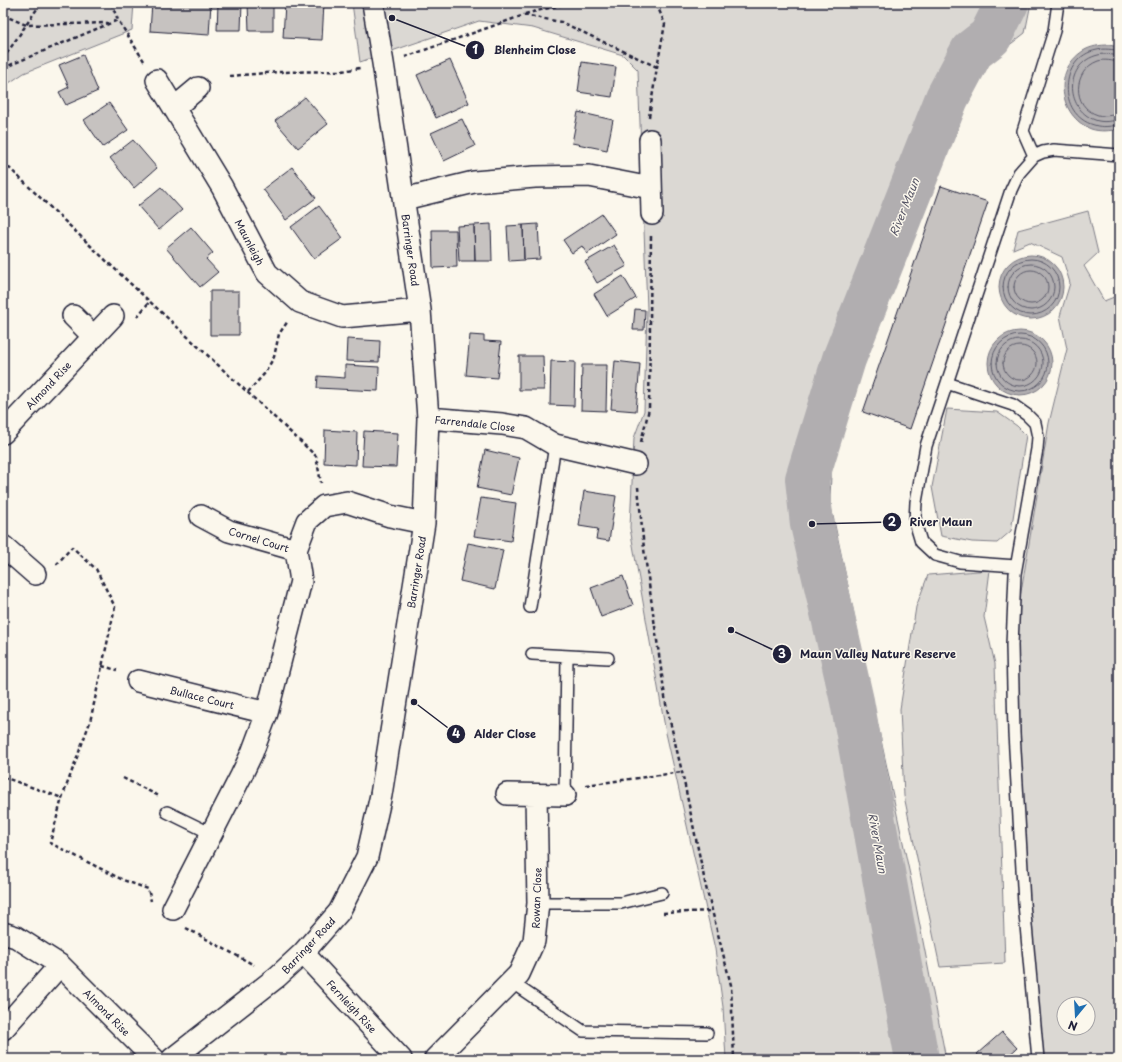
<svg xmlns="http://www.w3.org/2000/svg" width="1122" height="1062" viewBox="0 0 1122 1062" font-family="'Playpen Sans',sans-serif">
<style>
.green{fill:#dbd8d3;stroke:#7e7d87;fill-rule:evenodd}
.water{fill:#b1aeb0;stroke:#787681}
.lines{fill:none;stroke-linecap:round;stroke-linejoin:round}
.shore{stroke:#5b5a6a;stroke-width:1}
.river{stroke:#b1aeb0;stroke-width:44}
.building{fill:#c6c2c0;stroke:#22223b}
.service-casing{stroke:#22223b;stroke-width:14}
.minor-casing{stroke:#22223b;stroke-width:24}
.path{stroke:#22223b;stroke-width:2.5;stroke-dasharray:4 3;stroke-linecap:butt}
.service{stroke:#fbf7ec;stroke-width:11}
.minor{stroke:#fbf7ec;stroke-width:21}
.labels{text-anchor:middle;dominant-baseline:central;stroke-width:3;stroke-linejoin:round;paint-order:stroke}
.street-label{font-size:10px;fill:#22223b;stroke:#fbf7ec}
.water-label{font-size:11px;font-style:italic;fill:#545364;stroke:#fbf7ec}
.leader{fill:none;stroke:#22223b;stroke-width:1.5}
.callout-dot{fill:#22223b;stroke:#fbf7ec;stroke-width:1.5}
.mark-label{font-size:12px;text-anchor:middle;font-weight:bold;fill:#fff}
.callout-label{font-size:11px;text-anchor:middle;font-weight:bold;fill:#22223b;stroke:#fbf7ec;stroke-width:3;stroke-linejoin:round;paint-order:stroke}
</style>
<rect width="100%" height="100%" fill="#fbf7ec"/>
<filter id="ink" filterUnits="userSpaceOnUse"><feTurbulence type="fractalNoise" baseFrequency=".025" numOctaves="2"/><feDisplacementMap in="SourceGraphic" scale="8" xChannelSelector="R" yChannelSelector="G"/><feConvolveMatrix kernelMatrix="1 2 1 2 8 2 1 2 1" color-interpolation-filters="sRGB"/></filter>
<g filter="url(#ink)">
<path class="green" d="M3,3H134L132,30L24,73L3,87Z
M352,3H1031L1025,33L967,78L832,447L830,502L910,875L946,1059H726L723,1007L715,949L666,733L630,528L634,438L644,411L647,309L638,70L623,55L533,28L479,21L360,62Z
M1088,211L1098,253L1084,266L1104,301L1119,295V1059H1037L1018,718L1015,628L1049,423L1067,349L1060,316L1070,283L1062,257L1030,242L1013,249L1018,230ZM1064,1004H1088V1028H1064Z
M947,409L997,412L1017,426L1026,435L1011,531L997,543L972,542L941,536L932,487Z
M990,570L984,617L995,664L1005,963L940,967L904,796L900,709L916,607L928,575Z"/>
<path class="water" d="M1109,45L1119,47V129C1110,131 1100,132 1091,129C1059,116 1052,71 1083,51C1091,46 1100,45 1109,45Z
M999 287a32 32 0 1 1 64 0a32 32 0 1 1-64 0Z
M988 363a32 32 0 1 1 64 0a32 32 0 1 1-64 0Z"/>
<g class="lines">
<path class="shore" d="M1119,50C1112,50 1105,48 1097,50C1059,57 1057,115 1094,125C1103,128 1111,126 1119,125
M1119,56C1112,55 1105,53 1098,55C1065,63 1064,108 1095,120C1103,123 1111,121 1119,120
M1119,62C1112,61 1105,59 1098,61C1073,70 1071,107 1098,115C1105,117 1112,115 1119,114
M1003 287a28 28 0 1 1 56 0a28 28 0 1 1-56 0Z
M1008 287a23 23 0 1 1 46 0a23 23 0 1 1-46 0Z
M1014 287a17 17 0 1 1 34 0a17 17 0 1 1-34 0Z
M992 363a28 28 0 1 1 56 0a28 28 0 1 1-56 0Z
M997 363a23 23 0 1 1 46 0a23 23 0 1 1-46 0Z
M1003 363a17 17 0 1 1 34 0a17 17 0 1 1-34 0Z"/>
<path class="river" d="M917,1059L852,701L812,524L807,479L844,359L947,98L972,51L990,37L1007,3"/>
</g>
<path class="building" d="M152,3H211L209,35L150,31Z
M218,3H242L241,30H217Z
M248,3H273V31H249Z
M285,3H324L322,40L283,38Z
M83,55L98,91L66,105L59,92L69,87L59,65Z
M450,60L469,103L436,118L417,75Z
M582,62L616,67L612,97L578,92Z
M305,97L328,124L298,148L275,121Z
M109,103L128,130L103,147L84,120Z
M578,112L613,120L607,150L572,143Z
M462,119L475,146L444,161L431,133Z
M133,140L157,168L134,188L110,158Z
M292,167L316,198L286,220L263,189Z
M941,186L988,202L910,429L863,412Z
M161,187L182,210L159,230L138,206Z
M319,206L343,238L314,259L291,227Z
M602,214L616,234L587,254L582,246L572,253L563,240Z
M491,224L492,261H475L474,225Z
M538,224L540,259L524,260L523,225Z
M474,225L475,261H459L457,226Z
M523,225L524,260L509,261L507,226Z
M191,227L213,253L206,259L218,272L200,287L166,248Z
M432,230H456L457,267L433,268Z
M614,245L627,266L597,283L585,262Z
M623,276L636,298L607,316L594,294Z
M210,291H239V335H210Z
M635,309L645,310L644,330H633Z
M470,335L484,336V341L501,342L497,378L466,375Z
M347,339L380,341L379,362L346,361Z
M519,356H543L544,390H519Z
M551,361L575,362L574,406L550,405Z
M615,361L640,364L636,411L611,409Z
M345,365L379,367L378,391L317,388L318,376L345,378Z
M582,365H607L606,411L581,410Z
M325,430L357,432L356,465L324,463Z
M364,431L398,433L396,467L362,466Z
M485,450L519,458L511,495L477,488Z
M584,491L616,496L609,541L596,539L598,529L579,526Z
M481,498L516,503L511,541L474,536Z
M468,543L503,550L495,589L460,581Z
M623,576L633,605L601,617L591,588Z
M1002,1032L1017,1048L1006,1058L1007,1059H982L977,1054Z"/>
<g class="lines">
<g class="service-casing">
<path id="service" d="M1034,156L1023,131L1054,31L1058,3
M947,383L926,446L916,502L915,522L921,542L935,555L960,562L1016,566
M530,607L555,445
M532,654L608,658
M565,795L567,656
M167,812L212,834
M538,903H621L662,893
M511,982L583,1031L707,1033
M1038,1059L1024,903L1014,733L1012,645L1015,574L1037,449L1038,437L1035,423L1027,415L1013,405L947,383L1011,190L1019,173L1034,156L1043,152L1054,150L1119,155"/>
</g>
<g class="minor-casing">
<path id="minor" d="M157,80L222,187L267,273L300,302L342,317L420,310
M174,108L198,88
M650,140L652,214
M404,199L474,182L535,177L589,176L651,188
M73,316L94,337
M428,418L502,424L526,428L555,445L636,464
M3,433L113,316
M201,516L229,531L296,550
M3,546L35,574
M138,681L267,713
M507,794L565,795
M173,909L241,776L252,753L267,713L301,581L296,550L307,521L324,506L347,502L390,516L424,523
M3,933L16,937L60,965L154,1059
M303,953L401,1059
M3,1029L60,965
M172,1059L277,977L303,953L339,912L367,857L381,795L424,523L428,418L420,310L383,63L373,3
M435,1059L519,974L534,941L538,903L536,795"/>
</g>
<path class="path" d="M111,3L118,20L144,61
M525,14L569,3
M3,15L26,25L108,23
M405,57L524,15L561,22L657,67
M3,59L41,3
M3,68L118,20
M230,76L278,72L342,71L360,68
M649,117L657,67L665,24L656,3
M3,162L118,272L316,456L321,483
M137,317L150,301
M248,392L265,373L274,357L279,334L288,321
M641,442L649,409L651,236
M638,487L644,549L666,704L682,772L706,887L731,985L734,1059
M56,564H57L72,547L96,569L115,607L90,722L62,798L50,843L123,880L148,889L151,901
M102,666L117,670
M3,777L62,798
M123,778L159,796
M586,785L682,772
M663,913L712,911
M186,928L254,965"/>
<use href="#service" class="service"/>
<use href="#minor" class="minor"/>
</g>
</g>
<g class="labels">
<g class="street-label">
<text transform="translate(250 242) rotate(62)">Maunleigh</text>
<text transform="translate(411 250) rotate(82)">Barringer Road</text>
<text transform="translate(48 385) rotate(-47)">Almond Rise</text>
<text transform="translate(475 423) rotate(6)">Farrendale Close</text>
<text transform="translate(259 539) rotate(17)">Cornel Court</text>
<text transform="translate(416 572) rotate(-81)">Barringer Road</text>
<text transform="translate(202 697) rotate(14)">Bullace Court</text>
<text transform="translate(536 898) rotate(-88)">Rowan Close</text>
<text transform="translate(308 945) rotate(-47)">Barringer Road</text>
<text transform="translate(352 1006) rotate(47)">Fernleigh Rise</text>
<text transform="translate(107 1012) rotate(45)">Almond Rise</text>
</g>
<g class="water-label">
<text transform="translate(904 207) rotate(-68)">River Maun</text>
<text transform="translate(878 843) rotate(80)">River Maun</text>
</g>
</g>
<path class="leader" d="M392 18L475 50M812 524L892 522M731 630L782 654M414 702L456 734"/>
<g class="callout-dot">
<circle cx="392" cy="18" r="4"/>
<circle cx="812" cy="524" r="4"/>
<circle cx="731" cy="630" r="4"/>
<circle cx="414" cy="702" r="4"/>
<circle cx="475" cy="50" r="10"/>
<circle cx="892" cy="522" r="10"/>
<circle cx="782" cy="654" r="10"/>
<circle cx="456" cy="734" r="10"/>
</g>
<g class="mark-label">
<text x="475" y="54">1</text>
<text x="892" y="526">2</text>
<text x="782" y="658">3</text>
<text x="456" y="738">4</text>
</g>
<g class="callout-label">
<text x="535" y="54">Blenheim Close</text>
<text x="941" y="526">River Maun</text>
<text x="878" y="658">Maun Valley Nature Reserve</text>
<text x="505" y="738">Alder Close</text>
</g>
<rect width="1122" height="1062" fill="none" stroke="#fbf7ec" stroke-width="16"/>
<rect x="8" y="8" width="1106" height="1046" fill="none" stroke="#22223b" stroke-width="1.5" filter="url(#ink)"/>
<g transform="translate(1076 1016) rotate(198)"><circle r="19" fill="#fbf7ec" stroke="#a4a2a5"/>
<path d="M0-3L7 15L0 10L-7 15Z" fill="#1f6fb2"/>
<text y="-6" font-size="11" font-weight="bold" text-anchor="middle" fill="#22223b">N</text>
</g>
</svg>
